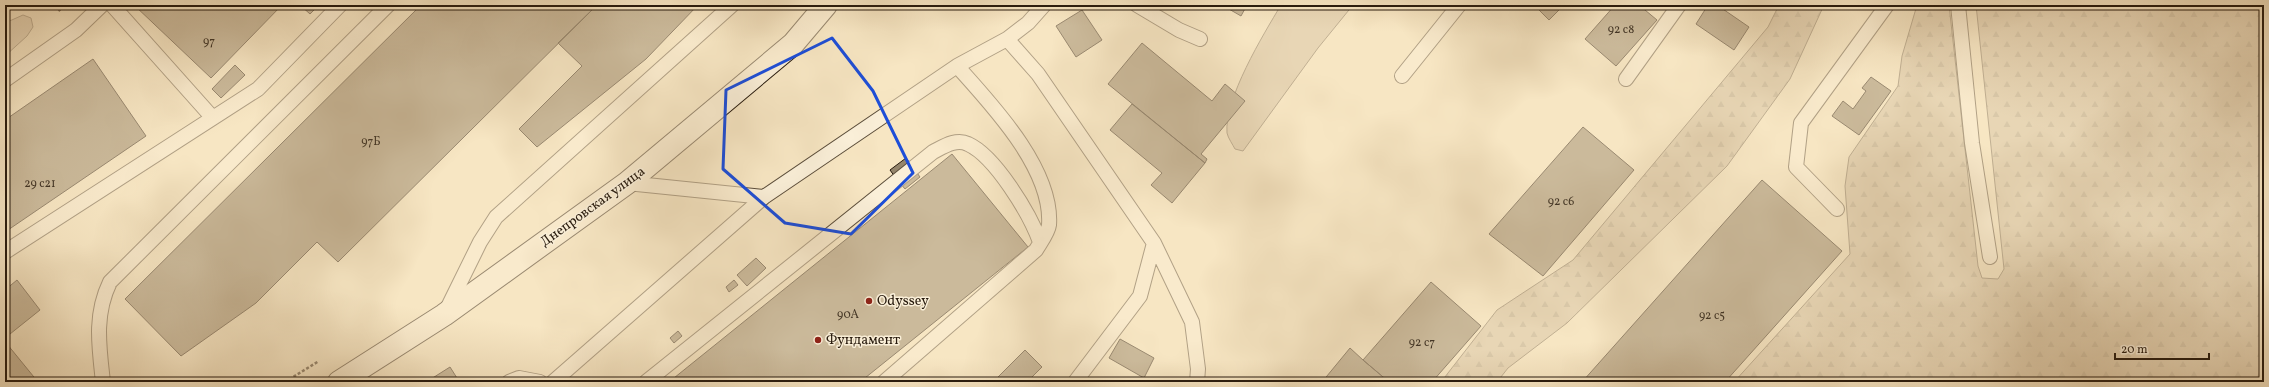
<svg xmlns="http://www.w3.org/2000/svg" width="2269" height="387" viewBox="0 0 2269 387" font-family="Vollkorn,serif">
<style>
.green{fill:#d4c3a4;stroke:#7e6f59}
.forest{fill:url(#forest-firs);stroke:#7e6f59}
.building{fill:#94856c;stroke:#281b0e}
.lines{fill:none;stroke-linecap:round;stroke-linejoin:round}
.lane-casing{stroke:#5c4e3b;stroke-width:16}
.secondary-casing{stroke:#281b0e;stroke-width:24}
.path{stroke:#281b0e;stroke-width:2.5;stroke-dasharray:3 2;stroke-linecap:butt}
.lane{stroke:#faefd8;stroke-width:14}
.secondary{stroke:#faefd8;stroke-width:22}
.marked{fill:none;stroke:#1d4ed8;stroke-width:3;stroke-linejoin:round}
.poi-dot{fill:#8f2418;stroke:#faefd8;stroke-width:1.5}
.labels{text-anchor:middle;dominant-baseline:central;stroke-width:3;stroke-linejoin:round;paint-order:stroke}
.number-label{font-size:12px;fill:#433626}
.street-label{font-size:14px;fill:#281b0e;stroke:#faefd8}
.poi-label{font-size:14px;fill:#281b0e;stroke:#faefd8;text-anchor:start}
</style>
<defs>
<pattern id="forest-firs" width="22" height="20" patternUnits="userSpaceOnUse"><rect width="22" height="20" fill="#d4c3a4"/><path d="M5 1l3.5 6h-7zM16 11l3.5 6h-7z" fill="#b6a78c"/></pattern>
</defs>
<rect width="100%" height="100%" fill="#f7e6c3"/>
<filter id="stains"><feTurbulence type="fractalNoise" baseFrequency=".005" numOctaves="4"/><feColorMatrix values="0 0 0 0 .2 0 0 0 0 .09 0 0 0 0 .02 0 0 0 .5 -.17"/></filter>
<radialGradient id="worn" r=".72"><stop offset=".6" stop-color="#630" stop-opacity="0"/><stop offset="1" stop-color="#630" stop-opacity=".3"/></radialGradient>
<path class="green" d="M1281,5H1353L1318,48L1243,151L1235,149C1233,145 1228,138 1227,133C1224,99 1263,35 1281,5Z
M23,15L31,18L33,27L27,36L5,56V23Z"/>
<path class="forest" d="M1779,5H1824L1790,79L1727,166L1567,323L1508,368L1497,382H1441L1497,310L1573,260L1768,27Z
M1917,5H1949L1978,266L1982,278L1998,279L2004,269L1976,5H2264V382H1734L1850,254L1845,186L1849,157L1898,86L1902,56Z"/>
<path class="building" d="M134,5H282L211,78Z
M300,5H319L310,14Z
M421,5H597L338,262L317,242L256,303L181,356L125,299Z
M597,5H698L646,59L537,147L519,129L582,66L558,43Z
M1222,5H1247L1241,16Z
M1534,5H1564L1549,20Z
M1615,5H1639L1657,20L1616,66L1585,39Z
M1708,5H1717L1749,27L1734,50L1696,24Z
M1082,10L1102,40L1076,57L1056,26Z
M1142,43L1212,101L1225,84L1245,101L1201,154L1207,159L1205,163L1108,84Z
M93,59L146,136L5,232V120Z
M235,65L245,75L221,98L212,89Z
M1871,77L1891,91L1859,135L1832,116L1843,101L1853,109L1866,91L1862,88Z
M1132,104L1205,163L1172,203L1151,185L1162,173L1110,130Z
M1583,127L1634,170L1543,276L1489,234Z
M952,154L1028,247L860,382H669Z
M906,158L912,165L895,177L890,170Z
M915,170L920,177L905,189L900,183Z
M1762,180L1842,251L1725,382H1582Z
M756,258L766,268L747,286L737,275Z
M17,280L40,310L10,334L5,328V290Z
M734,280L738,285L729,292L726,287Z
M1431,282L1481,326L1432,382H1389L1363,360Z
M678,331L682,336L674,343L670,338Z
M1120,339L1154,358L1144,378L1109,358Z
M7,344L38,382H5V346Z
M1350,348L1363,360L1389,382H1322Z
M1025,350L1042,367L1027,382H993Z
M450,367L457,378L451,382H432L431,379Z"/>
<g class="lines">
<g class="lane-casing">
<path id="lane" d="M112,5L212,117
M1137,5L1179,30L1200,39
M1958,5L1972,143L1990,257
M1007,39L1038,74L1154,243L1192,322L1198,369L1197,382
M1402,76L1459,5
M1626,79L1679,5
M5,80L76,30L102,5
M627,183L764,197
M1837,209L1796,167L1801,123L1887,5
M5,252L258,89L340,5
M446,311L480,242L496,217L732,5
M103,382C99,346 94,315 110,282L388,5
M509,382L519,378L540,382
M553,382L764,197L957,66L1007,39L1028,23L1044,5
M646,382L933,152C943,147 956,138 968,144C995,156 1030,214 1040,242
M884,382L1036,250C1040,243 1048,233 1049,225C1053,169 992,105 957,66
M1075,382L1140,296L1154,243"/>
</g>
<g class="secondary-casing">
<path id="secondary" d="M339,382L444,315L627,183L793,44L826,5"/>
</g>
<path class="path" d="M55,5L61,12
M285,382L319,361"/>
<use href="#lane" class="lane"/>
<use href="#secondary" class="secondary"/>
</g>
<path d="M0 0H2269V387H0ZM832,38L873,91L913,173L851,234L785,223L723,169L726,90Z" fill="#f7e6c3" fill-opacity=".55" fill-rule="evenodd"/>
<path class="marked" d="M832,38L873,91L913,173L851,234L785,223L723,169L726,90Z"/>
<g class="poi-dot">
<circle cx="869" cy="301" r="4"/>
<circle cx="818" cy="340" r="4"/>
</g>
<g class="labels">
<g class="number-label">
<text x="1621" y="30">92 с8</text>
<text x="209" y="42">97</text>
<text x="371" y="142">97Б</text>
<text x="40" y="184">29 с21</text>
<text x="1561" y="202">92 с6</text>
<text x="848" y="315">90А</text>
<text x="1712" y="316">92 с5</text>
<text x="1422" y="343">92 с7</text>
</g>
<g class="street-label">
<text transform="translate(593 207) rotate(-36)">Днепровская улица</text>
</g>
<g class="poi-label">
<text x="877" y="301">Odyssey</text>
<text x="826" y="340">Фундамент</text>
</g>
</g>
<rect width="2269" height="387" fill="none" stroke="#f7e6c3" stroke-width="20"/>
<rect x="6" y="6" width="2257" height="375" fill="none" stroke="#281b0e" stroke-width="2"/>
<rect x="10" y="10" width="2249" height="367" fill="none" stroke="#281b0e"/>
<path d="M2115 353v6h94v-6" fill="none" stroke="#281b0e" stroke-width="2"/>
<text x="2121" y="353" font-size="12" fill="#281b0e" stroke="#faefd8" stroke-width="3" paint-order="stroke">20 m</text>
<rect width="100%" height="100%" filter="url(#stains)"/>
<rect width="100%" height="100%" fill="url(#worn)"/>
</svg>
